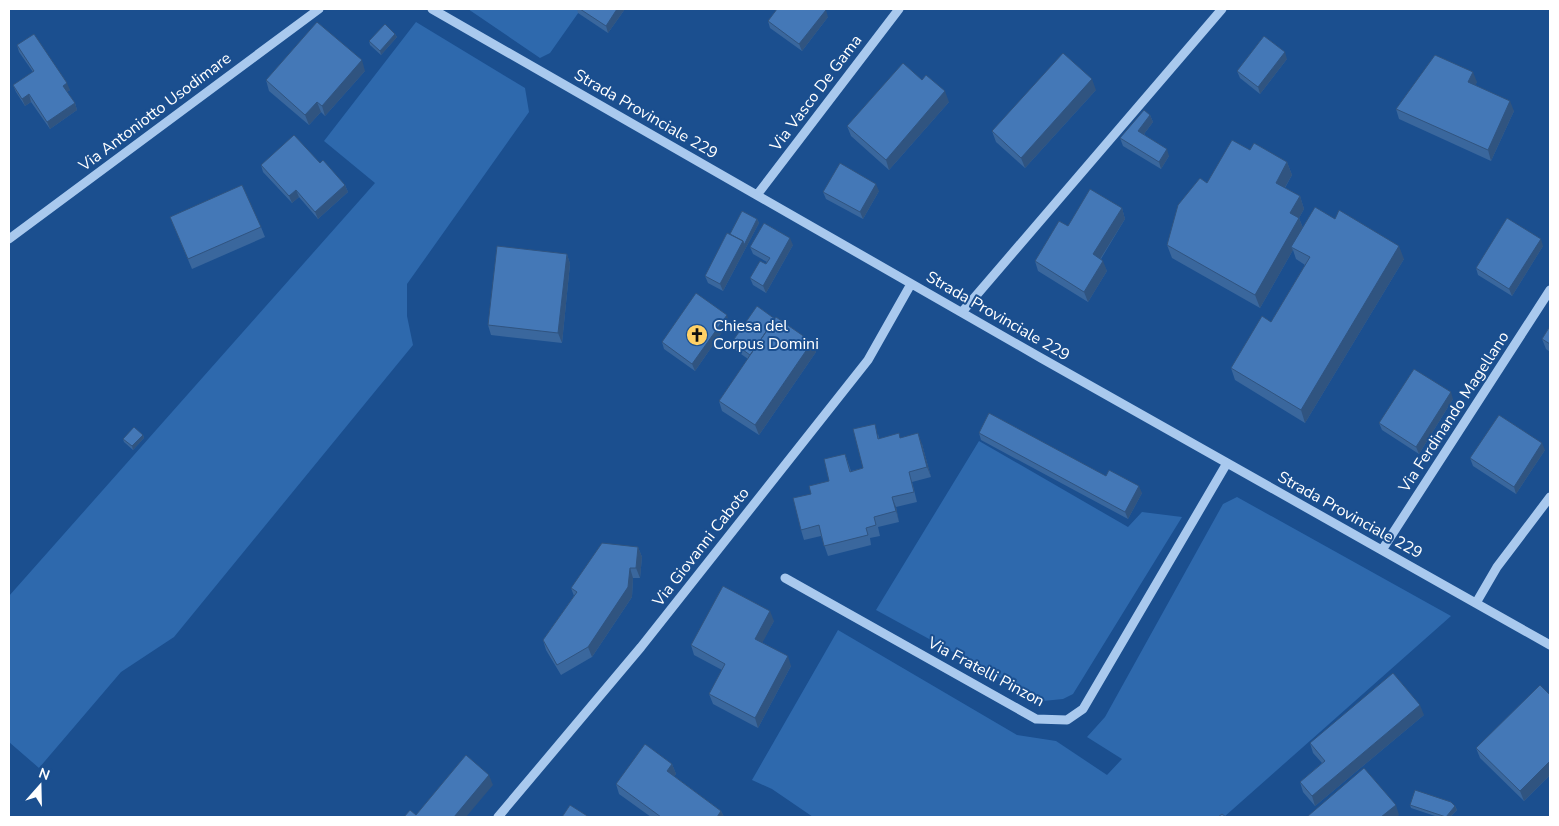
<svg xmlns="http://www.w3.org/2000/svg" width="1559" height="826" viewBox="0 0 1559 826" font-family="'Nunito Sans',sans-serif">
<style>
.green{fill:#2e69ad}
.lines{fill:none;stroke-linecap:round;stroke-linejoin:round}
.minor{stroke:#a9c9ee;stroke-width:9}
.wall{fill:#3a679d}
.shaded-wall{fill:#305480}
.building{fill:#4478b7;stroke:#305480}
.labels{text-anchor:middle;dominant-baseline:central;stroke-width:4;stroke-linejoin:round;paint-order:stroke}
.street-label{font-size:16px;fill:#fff;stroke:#1b4f8f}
.poi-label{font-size:16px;fill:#fff;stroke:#1b4f8f;text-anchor:start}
</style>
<rect width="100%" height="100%" fill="#1b4f8f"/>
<path class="green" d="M468,9H581L550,53L540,58Z
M416,22L525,88L529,112L407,284V316L413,345L174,637L121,672L39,768L9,742V596L375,183L324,141Z
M979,441L1128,527L1142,512L1182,517L1073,694L1063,699L1043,701L876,610Z
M1237,497L1451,616L1224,817H813L772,789L752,780L838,630L1017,735L1056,741L1107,775L1122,759L1087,737L1105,717L1223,504Z"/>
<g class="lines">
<path class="minor" d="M432,9L1041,358L1550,645
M757,195L899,9
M9,239L319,9
M962,312L1222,9
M1382,550L1550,290
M785,578L1036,719L1067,720L1083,709L1227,463
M1476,603L1497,567L1550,497
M498,817L641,647L868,360L911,284"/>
</g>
<path class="wall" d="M577,9H625L608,33L578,13Z
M828,17L802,51L770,28L768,21Z
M395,34L397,37L381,55L370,45L369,41Z
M17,45L70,90L67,92L75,103L77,110L50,129L31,102L25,106L16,92L13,85L33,72L19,52Z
M1287,59L1260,94L1240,78L1237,71Z
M365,71L325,116L321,112L309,125L269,91L266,80Z
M1477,82L1475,85L1514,111L1491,161L1399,119L1396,109Z
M1096,90L1025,168L996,142L992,131Z
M949,102L889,170L851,136L847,126Z
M1150,115L1153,122L1144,134L1169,156L1161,169L1123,146L1120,138Z
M1250,150L1287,162L1292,175L1285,188L1300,196L1304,209L1299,218L1303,228L1404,259L1305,423L1235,380L1231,368L1271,322L1305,265L1296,259L1293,250L1260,308L1172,258L1167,245L1207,183Z
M320,163L345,185L348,192L318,219L299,197L292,203L263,172L261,165Z
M879,191L863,219L826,199L823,192Z
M1122,208L1125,219L1101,259L1107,271L1088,302L1038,271L1035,261L1068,226Z
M170,217L261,227L265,237L192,269Z
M757,219L759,223L723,291L708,283L705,276L730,234Z
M793,245L766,293L753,285L750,278L767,262L753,254L750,247Z
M1543,246L1512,296L1478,275L1476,268Z
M567,254L570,264L562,343L491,335L488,325Z
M775,319L812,342L816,352L759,435L722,411L719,401L748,359L734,349L732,342Z
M729,322L695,371L664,349L662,342Z
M1550,326V352L1546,349L1542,339Z
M1453,399L1419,454L1382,430L1379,423Z
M979,433L1106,476L1142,493L1128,519L981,440Z
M878,434L879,438H901L922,444L931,477L912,482L917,502L896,507L899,522L878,527L880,536L870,538L871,545L828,556L821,536L804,540L801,530L811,494L829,481L845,454L851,471L863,468Z
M143,435L144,438L133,450L124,442L123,439Z
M1545,450L1516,494L1473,466L1470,458Z
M638,547L642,557L640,578H633L632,597L592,657L561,675L546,650L543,640L574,596L571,588Z
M774,621L762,642L791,666L758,728L713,704L709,694L722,670L694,655L691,645Z
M1550,695V775L1524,801L1480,758L1476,748Z
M1424,715L1315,806L1303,792L1300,782L1322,763L1313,753L1310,743Z
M672,764L676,774L674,776L721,811L724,817H651L619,794L616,784Z
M1410,805L1455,806L1457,810L1450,817H1438L1411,808Z"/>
<path class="shaded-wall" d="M617,9H625L608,33L606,26Z
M826,10L828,17L802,51L799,44Z
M395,34L397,37L381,55L380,51Z
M1285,52L1287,59L1260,94L1258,87Z
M362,60L365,71L325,116L322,106Z
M1473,72L1477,82L1472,92L1468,82Z
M1092,79L1096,90L1025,168L1021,158Z
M67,83L70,90L65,93L63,86Z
M945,91L949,102L889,170L886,160Z
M29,94L31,102L25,106L22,99Z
M1510,101L1514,111L1491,161L1488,150Z
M317,102L321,112L309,125L305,115Z
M75,103L77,110L50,129L47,122Z
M1150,115L1153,122L1141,138L1138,131Z
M1167,149L1169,156L1161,169L1159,162Z
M1287,162L1292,175L1280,196L1276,183Z
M876,184L879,191L863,219L860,212Z
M345,185L348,192L318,219L315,212Z
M296,190L299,197L292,203L289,196Z
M1300,196L1304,209L1299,218L1304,231L1291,247L1293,250L1260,308L1255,295L1290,213Z
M1122,208L1125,219L1097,264L1093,254Z
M757,219L759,223L723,291L720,284L743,241Z
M790,238L793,245L766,293L763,286Z
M1541,239L1543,246L1512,296L1509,289Z
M1399,246L1404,259L1305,423L1301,410Z
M567,254L570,264L562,343L558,333Z
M1103,261L1107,271L1088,302L1084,292Z
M727,315L729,322L695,371L692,364Z
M812,342L816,352L759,435L755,425Z
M1451,392L1453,399L1419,454L1416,447Z
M918,433L922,444L931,477L927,467Z
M143,435L144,438L133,450L132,446Z
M1542,443L1545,450L1516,494L1514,487Z
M1139,486L1142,493L1128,519L1125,512Z
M892,497L896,507L899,522L896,511Z
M638,547L642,557L640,578L636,568Z
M630,568L633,578L632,597L592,657L588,647Z
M770,611L774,621L759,649L755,639Z
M788,656L791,666L758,728L755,718Z
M1420,705L1424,715L1315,806L1312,796Z
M1550,761V775L1524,801L1520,791Z
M672,764L676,774L671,781L667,771Z
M489,775L493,785L466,817H454Z
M1396,805L1399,815L1397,817H1381Z
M1455,806L1457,810L1450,817H1446Z
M721,811L724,817H717Z"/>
<path class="building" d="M580,9H617L606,26Z
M777,9H824L826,10L799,44L768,21Z
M317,22L362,60L322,106L317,102L305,115L266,80Z
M385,24L395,34L380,51L369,41Z
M34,34L67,83L63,86L75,103L47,122L29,94L22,99L13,85L34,71L17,45Z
M1264,36L1285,52L1258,87L1237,71Z
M1063,53L1092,79L1021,158L992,131Z
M1435,55L1473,72L1468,82L1510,101L1488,150L1396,109Z
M903,63L922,80L926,75L945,91L886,160L847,126Z
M1144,110L1150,115L1138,131L1167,149L1159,162L1120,138Z
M294,135L320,163L323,160L345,185L315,212L296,190L289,196L261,165Z
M1232,140L1250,150L1254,143L1287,162L1276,183L1300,196L1290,213L1299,218L1255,295L1167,245L1178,205L1200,178L1207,183Z
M840,163L876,184L860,212L823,192Z
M242,185L261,227L188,259L170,217Z
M1090,189L1122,208L1093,254L1103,261L1084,292L1035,261L1059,221L1068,226Z
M1315,207L1335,219L1339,210L1399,246L1301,410L1231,368L1262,316L1271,322L1310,257L1291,247Z
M742,211L757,219L744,245L743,241L730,234Z
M1507,218L1541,239L1509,289L1476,268Z
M764,223L790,238L763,286L750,278L760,261L766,264L770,258L750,247Z
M727,233L743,241L720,284L705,276Z
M497,246L567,254L558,333L488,325Z
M696,293L727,315L692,364L662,342Z
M757,306L775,319L750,355L732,342Z
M776,317L812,342L755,425L719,401Z
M1550,326V344L1542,339Z
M1414,369L1451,392L1416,447L1379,423Z
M989,413L1106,476L1109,470L1139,486L1125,512L979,433Z
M1499,415L1542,443L1514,487L1470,458Z
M875,424L878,439L899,433L900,438L918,433L927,467L909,472L914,492L892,497L896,511L874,517L876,525L866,528L868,535L824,546L819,525L801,530L793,498L811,494L809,486L829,481L824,459L845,454L850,472L863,468L853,429Z
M134,427L143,435L132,446L123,439Z
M602,543L638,547L636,568H630L628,587L588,647L557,665L543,640L577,592L571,588Z
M723,586L770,611L755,639L788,656L755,718L709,694L725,664L691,645Z
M1393,673L1420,705L1312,796L1300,782L1325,761L1310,743Z
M1540,685L1550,695V761L1520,791L1476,748Z
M645,744L672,764L667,771L721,811L717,817H661L616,784Z
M466,755L489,775L454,817H404L410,810L416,815Z
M1364,768L1396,805L1381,817H1310L1308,816Z
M1415,790L1451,802L1455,806L1446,817L1410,805Z
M570,805L589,817H562Z
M1222,814L1226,817H1218Z"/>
<defs>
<g id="church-disc" transform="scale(1.125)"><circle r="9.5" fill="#ffd166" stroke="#1b4f8f"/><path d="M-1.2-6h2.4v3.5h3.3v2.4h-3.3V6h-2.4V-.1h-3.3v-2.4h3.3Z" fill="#111"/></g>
</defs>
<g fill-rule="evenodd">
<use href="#church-disc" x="697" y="335"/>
</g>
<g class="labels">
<g class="street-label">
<text transform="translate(816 93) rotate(-53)">Via Vasco De Gama</text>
<text transform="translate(155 112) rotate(-37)">Via Antoniotto Usodimare</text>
<text transform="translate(646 114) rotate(30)">Strada Provinciale 229</text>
<text transform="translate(998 316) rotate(30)">Strada Provinciale 229</text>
<text transform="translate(1454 412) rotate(-57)">Via Ferdinando Magellano</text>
<text transform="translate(1350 515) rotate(29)">Strada Provinciale 229</text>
<text transform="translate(701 547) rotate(-52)">Via Giovanni Caboto</text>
<text transform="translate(986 672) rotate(28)">Via Fratelli Pinzon</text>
</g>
<g class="poi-label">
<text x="713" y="326">Chiesa del<tspan x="713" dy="18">Corpus Domini</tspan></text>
</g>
</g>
<rect width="1559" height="826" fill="none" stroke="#ffffff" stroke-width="20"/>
<g transform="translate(40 786) rotate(20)" stroke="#1b4f8f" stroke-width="4" paint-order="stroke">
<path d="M0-4L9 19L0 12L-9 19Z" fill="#ffffff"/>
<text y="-8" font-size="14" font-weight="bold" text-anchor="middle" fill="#ffffff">N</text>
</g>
</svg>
